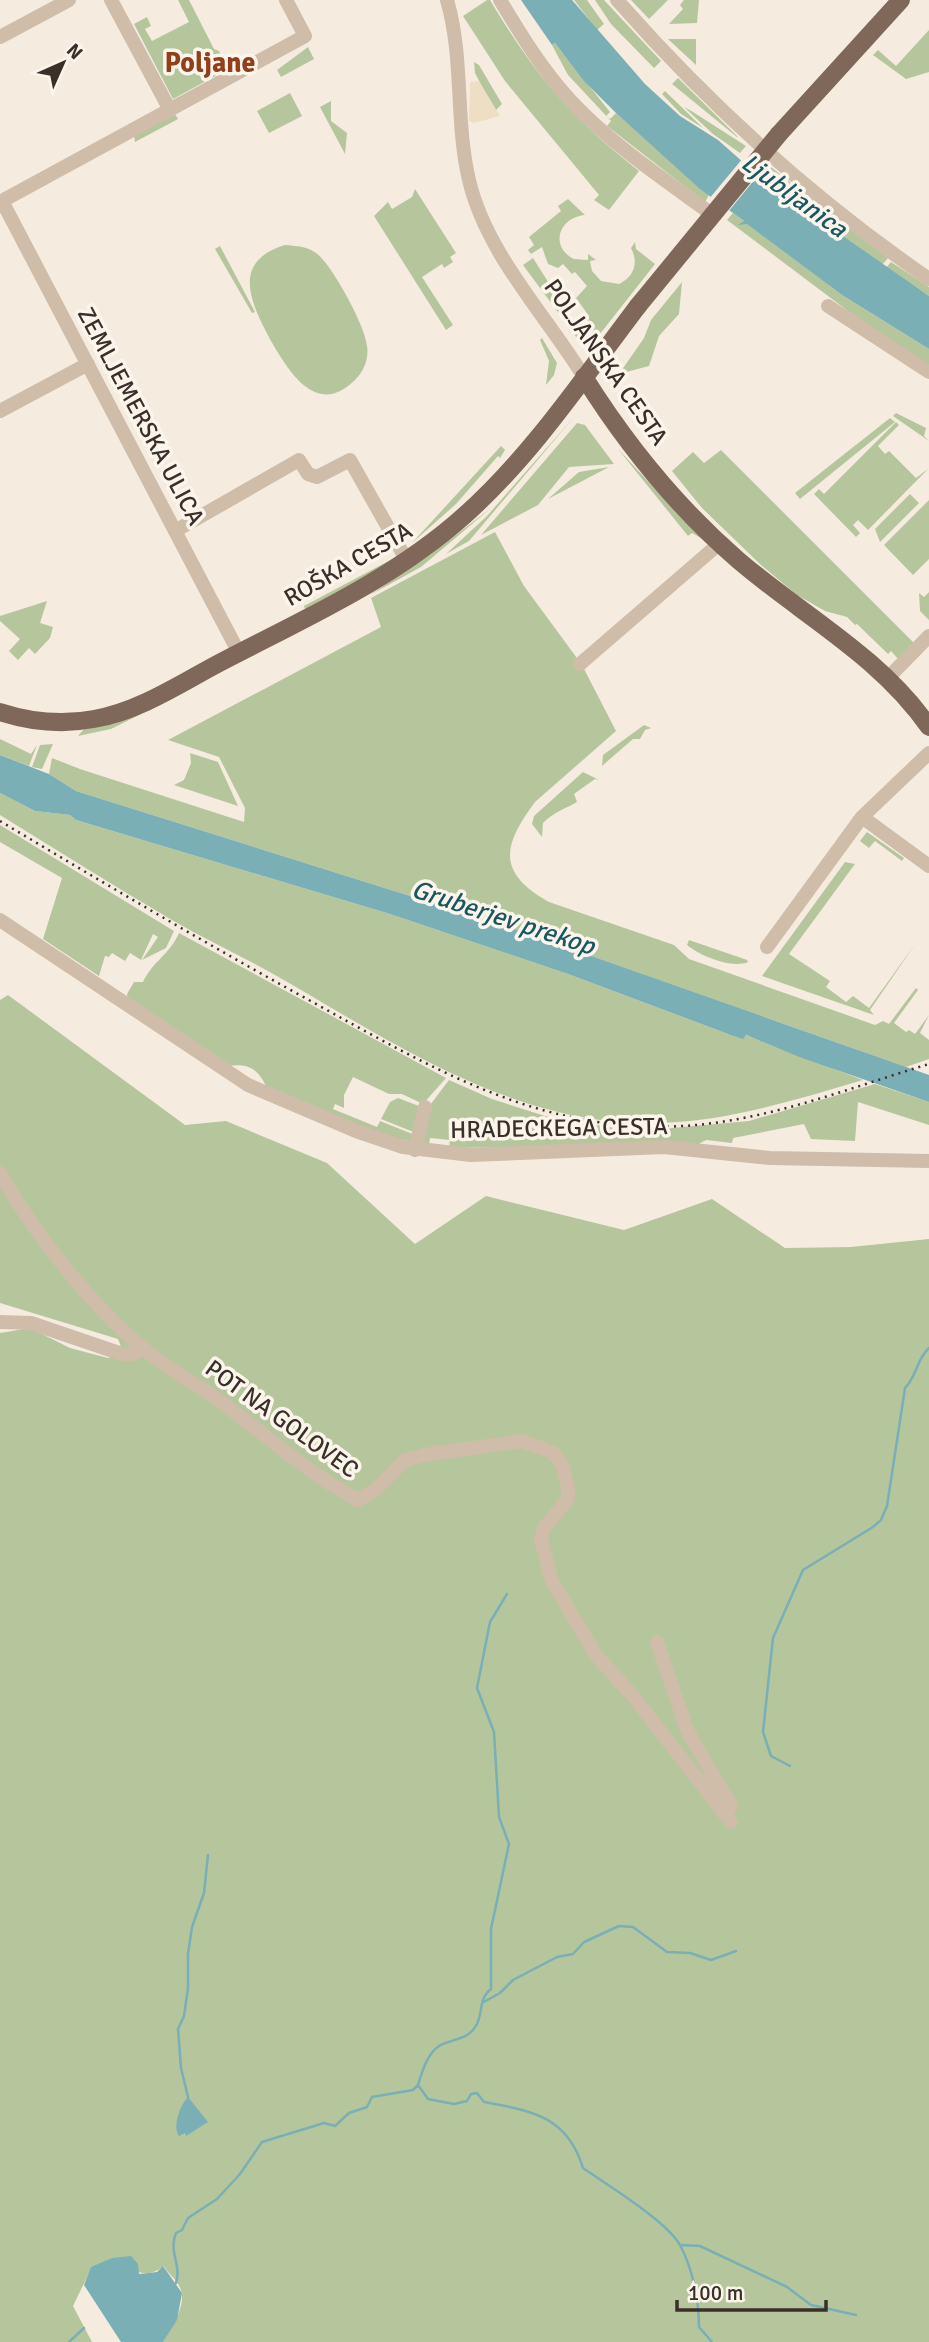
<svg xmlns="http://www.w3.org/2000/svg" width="929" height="2342" viewBox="0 0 929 2342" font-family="Signika,sans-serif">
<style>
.green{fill:#b6c69c}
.plaza{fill:#eedec4}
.water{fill:#7aafb5}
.pier{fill:#f5ecdf}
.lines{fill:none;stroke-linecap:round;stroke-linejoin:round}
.stream{stroke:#7aafb5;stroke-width:2.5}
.minor{stroke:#cfbca9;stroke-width:14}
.major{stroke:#7f6859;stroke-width:18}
.rail{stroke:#3b3029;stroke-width:2.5;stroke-dasharray:2 5;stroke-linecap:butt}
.major-bridge{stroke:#7f6859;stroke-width:18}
.labels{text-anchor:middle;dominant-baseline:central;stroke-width:7;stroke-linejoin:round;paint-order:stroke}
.street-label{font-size:24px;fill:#3b3029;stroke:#fcf5ec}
.water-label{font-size:26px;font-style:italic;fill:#1a5861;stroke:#fcf5ec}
.quarter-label{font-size:28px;font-weight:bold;fill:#923e1a;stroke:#fcf5ec}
</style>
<rect width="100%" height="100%" fill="#f5ecdf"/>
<path class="green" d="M178,0H189L214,49L219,51L228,69L173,99L134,24L147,17L151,26L145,29L152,41L189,22Z
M487,0H490C535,75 570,117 639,171L609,210L594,200L599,195L505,81L463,16Z
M574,0H587L604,24L597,30Z
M595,0H604L661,61L654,68L611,24Z
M631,0H668L649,19Z
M684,0H699L697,23L669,24L683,9L680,5Z
M929,30V72L906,79L873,55L878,50L896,66Z
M668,39H696V65L669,40Z
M555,43L610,112L606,116L610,119L616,113L709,195L705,202L607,126L611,121L568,75L552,45Z
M308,47L314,59L281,77L277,70Z
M474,62L479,65L502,104L495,111L475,73Z
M678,78L738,137H737L672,84Z
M665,91L703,128L681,114L662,94Z
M290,93L302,116L269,133L257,111Z
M331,101V121L347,133L345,154L320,107Z
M684,107L693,112L746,146L740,153L713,134Z
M175,114L178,119L135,142L134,135Z
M771,167L815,202L766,174Z
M763,178L830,214L888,258L882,265L791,200L789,194L787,196Z
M415,189L456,253L450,257L453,262L444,268L442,264L422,277L453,325L446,330L374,216L388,202L392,209L412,197Z
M568,199L585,215C559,217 549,247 574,259L588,260V254L596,260L590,261L592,271L601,281L619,284C634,277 639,263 631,248L635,242L636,249L655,264L596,339L587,343L577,338L523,265L533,258L576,326L589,316L576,298L587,286L575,272L572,274L563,264L558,268L548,264L542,247L531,254L528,250L534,245L529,237L561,211L558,206Z
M733,213L842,295L929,349V366L848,311L727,220Z
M285,245C296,246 307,246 316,253C331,263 366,327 367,346C369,359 364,371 355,380C316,419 288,370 271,341C252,305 229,262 285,245Z
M220,246L255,312L252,313L215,249Z
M891,262L929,287V296L886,268Z
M682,282L679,314L659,336L649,366L619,374L644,338L651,320Z
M542,338L557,363L554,375L546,385L549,361L540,340Z
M896,413L926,428L924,436L929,441L893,416Z
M574,417L469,541L446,554L487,516Z
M890,418L895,422L800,499L795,493Z
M896,422L899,425L878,446L885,454L889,451L916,478L928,469L868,530L858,520L853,525L860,533L856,537L814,494L819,489L824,494Z
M577,423L585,425L614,464L569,467L538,505L481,535Z
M501,446L505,450L500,458L498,456L456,504L412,543Z
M618,449L702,539L692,533L688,536Z
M721,450L914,643L899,660L891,651L888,654L857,624L855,625L847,617L825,611L797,595L761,565L702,508L672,471L693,452L704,463Z
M609,467L548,499L579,472Z
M910,494L919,503L880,542L875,529Z
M929,500V559L913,575L884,545Z
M491,508L421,567L370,595L430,555Z
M495,532L524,586L582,665L616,731L535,802C502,846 497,873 549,902L674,945L689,959L875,1025L883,1021L889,1024L916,988L918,990L894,1023L906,1032L909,1030L915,1034L929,1015L920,1033L929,1040V1059L906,1067L509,927L76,791L49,774L52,758L80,769L244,822L245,808L219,757L168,740L381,627L371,598Z
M396,557L394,561L305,609L304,606Z
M929,592V620L920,611L919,593L924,597Z
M47,601L40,623L53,627L50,638L35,654L29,648L18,660L9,651L20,639L0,621V616Z
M149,710L111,729L78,736L84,729Z
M644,725L651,728L645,730L640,739H633L602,766L603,755Z
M0,739L31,754L37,745L29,766L0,755Z
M53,744L42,769L32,767L40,745Z
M190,753L218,762L238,806L174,785L184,780L191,763Z
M583,772L599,780L595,779L574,794L577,802C565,809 554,812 543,823L542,837L532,824L534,816Z
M0,793L35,811L70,815L76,820L390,914L568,974L728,1034L745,1035L863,1080C778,1105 698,1131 608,1121C486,1107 380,1035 275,975C242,956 206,940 172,920C114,886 57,850 0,815Z
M0,825L174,931L166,948L142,960L158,937L153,934L141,960L130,953L125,961L112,953L109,957L105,956L99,976L43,939L62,878L0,842Z
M867,832L904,858L902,861L875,841L869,848L860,841Z
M845,862L855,864L789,954L830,981L826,987L846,1002L853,996L869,1008L916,943L870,1010L874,1015L762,976Z
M179,933L446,1078L423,1104L402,1094H389L353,1077L344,1095V1108L335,1104L333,1109L377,1127L380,1121L415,1135L413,1142L379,1134L267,1088C258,1069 249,1063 228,1066L128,1002L127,994L134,982H143C153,961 170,954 179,933Z
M689,940L747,960L748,962C732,969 700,956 687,945Z
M8,995L185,1125L226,1121L327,1163L415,1244L486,1196L624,1230L712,1199L785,1248L851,1247L929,1239V2342H163C172,2327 190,2301 178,2284C174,2277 168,2274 164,2266C145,2281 129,2269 112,2258L90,2271L73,2306L92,2342H0V1333L30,1328L70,1348L108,1358L123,1352L118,1339L0,1303V1000Z
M449,1080L492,1099L545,1116L608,1127L650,1130L749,1121L875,1084L929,1102V1125L858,1102L855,1141L811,1139L804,1124L733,1138L732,1143L706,1140L697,1145L449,1148L450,1140L430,1138L429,1145L420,1143L427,1109Z
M398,1098L419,1106L416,1133L381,1119L390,1102Z"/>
<path class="plaza" d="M479,81L500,116L474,123L469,121L470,82Z"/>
<path class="water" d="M521,0H572L645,84L680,116L718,140L762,179L786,195L790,194L791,200L929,296V349L842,295L747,224L738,225L744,221L700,189L616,113L584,81L555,43L552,45Z
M0,755L49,774L76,791L509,927L929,1075V1102L802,1058L746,1035L743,1039L728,1034L568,974L390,914L76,820L70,815L35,811L0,793Z
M188,2097L208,2122L186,2136L185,2133L179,2136C172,2127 180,2105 188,2097Z
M131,2256L138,2264L139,2274L157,2272L163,2266L182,2293L177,2320L163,2342H121L84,2285L91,2267L112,2258Z"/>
<path class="pier" d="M743,158L760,173L728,212L709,199Z"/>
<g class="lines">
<path class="stream" d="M790,1766L771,1756L763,1732L773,1638L803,1570L873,1527L881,1520L887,1506L905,1388C917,1376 916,1360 929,1348
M482,2003L500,1993L513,1980L557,1957L573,1954L584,1942L619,1926L633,1927L667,1952L690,1953L711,1960L736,1951
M418,2085C422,2072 427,2054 439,2046C453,2038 468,2041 477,2024C483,2011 479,1998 491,1989V1929L509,1844L499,1817L494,1732L477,1688L490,1622L507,1594
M188,2097L181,2068L178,2029L184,2016L188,1988V1954L192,1927L204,1893L208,1855
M681,2245L700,2246L787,2287L811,2305L856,2315
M176,2283C182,2265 168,2252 176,2233L182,2230L188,2218L217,2199L240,2174L262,2142L324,2123L335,2126L349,2113L367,2107L372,2097L413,2090L418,2085L428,2099L454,2104L467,2101L471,2094L477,2093L484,2102C532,2111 567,2116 583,2168C606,2184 670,2223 681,2247C693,2270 699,2302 699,2327L712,2342
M69,2342L84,2328"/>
<path class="minor" d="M111,0L170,110
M447,0C464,58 455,121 469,180C486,253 545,314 584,377
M500,0C521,35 543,71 571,101C612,145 665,180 713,215
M617,0C710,106 813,199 929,279
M0,37L69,0
M2,201L239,653
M0,202L305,36L286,0
M828,306L929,372
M0,411L88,364
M175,531L299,460L308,474L317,477L350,460L407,561
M580,664L720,543
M887,679L929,636
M862,817L929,866
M0,920L248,1085L356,1131L403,1147L471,1155L664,1147L770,1158L929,1161
M767,947L862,817L929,753
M415,1150L425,1107
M0,1173C34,1234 91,1305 145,1350C168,1369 195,1383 220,1401C266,1435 307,1473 358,1500L375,1490L405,1460L424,1455L522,1441L552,1452L562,1464L568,1487V1499L544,1528L541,1540L552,1581L595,1654L633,1696L731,1822
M0,1322L31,1323L122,1354H132L143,1348
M657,1642L687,1730L731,1806L726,1816"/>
<path class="major" d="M779,134L901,0
M584,377C626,444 678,508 738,560C802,615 880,656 929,727
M0,712C31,722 63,725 94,719C141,711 184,681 225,660C308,617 395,578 465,515C532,455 584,377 638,306"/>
<path class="rail" d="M0,821C102,882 203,942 307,999C429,1066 538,1134 683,1126C767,1121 849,1088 929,1064"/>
<path class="major-bridge" d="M638,306L779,134"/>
</g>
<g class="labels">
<g class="street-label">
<text transform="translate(606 362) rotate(55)">POLJANSKA CESTA</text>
<text transform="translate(141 416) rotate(62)">ZEMLJEMERSKA ULICA</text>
<text transform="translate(348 564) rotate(-30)">ROŠKA CESTA</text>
<text transform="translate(559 1128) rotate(-1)">HRADECKEGA CESTA</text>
<text transform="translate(282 1419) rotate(36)">POT NA GOLOVEC</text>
</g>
<g class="water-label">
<text transform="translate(794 196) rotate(36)">Ljubljanica</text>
<text transform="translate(503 918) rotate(18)">Gruberjev prekop</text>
</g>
<g class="quarter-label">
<text x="210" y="63">Poljane</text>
</g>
</g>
<g transform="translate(63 63) rotate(45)" stroke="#fcf5ec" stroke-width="5" paint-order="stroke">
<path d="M0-5L12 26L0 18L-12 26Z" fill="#3b3029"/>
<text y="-10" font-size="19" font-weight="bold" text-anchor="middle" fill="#3b3029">N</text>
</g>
<path d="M677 2300v10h149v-10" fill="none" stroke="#3b3029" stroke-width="3.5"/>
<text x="688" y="2300" font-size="21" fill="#3b3029" stroke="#fcf5ec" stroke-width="5" paint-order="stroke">100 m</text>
</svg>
